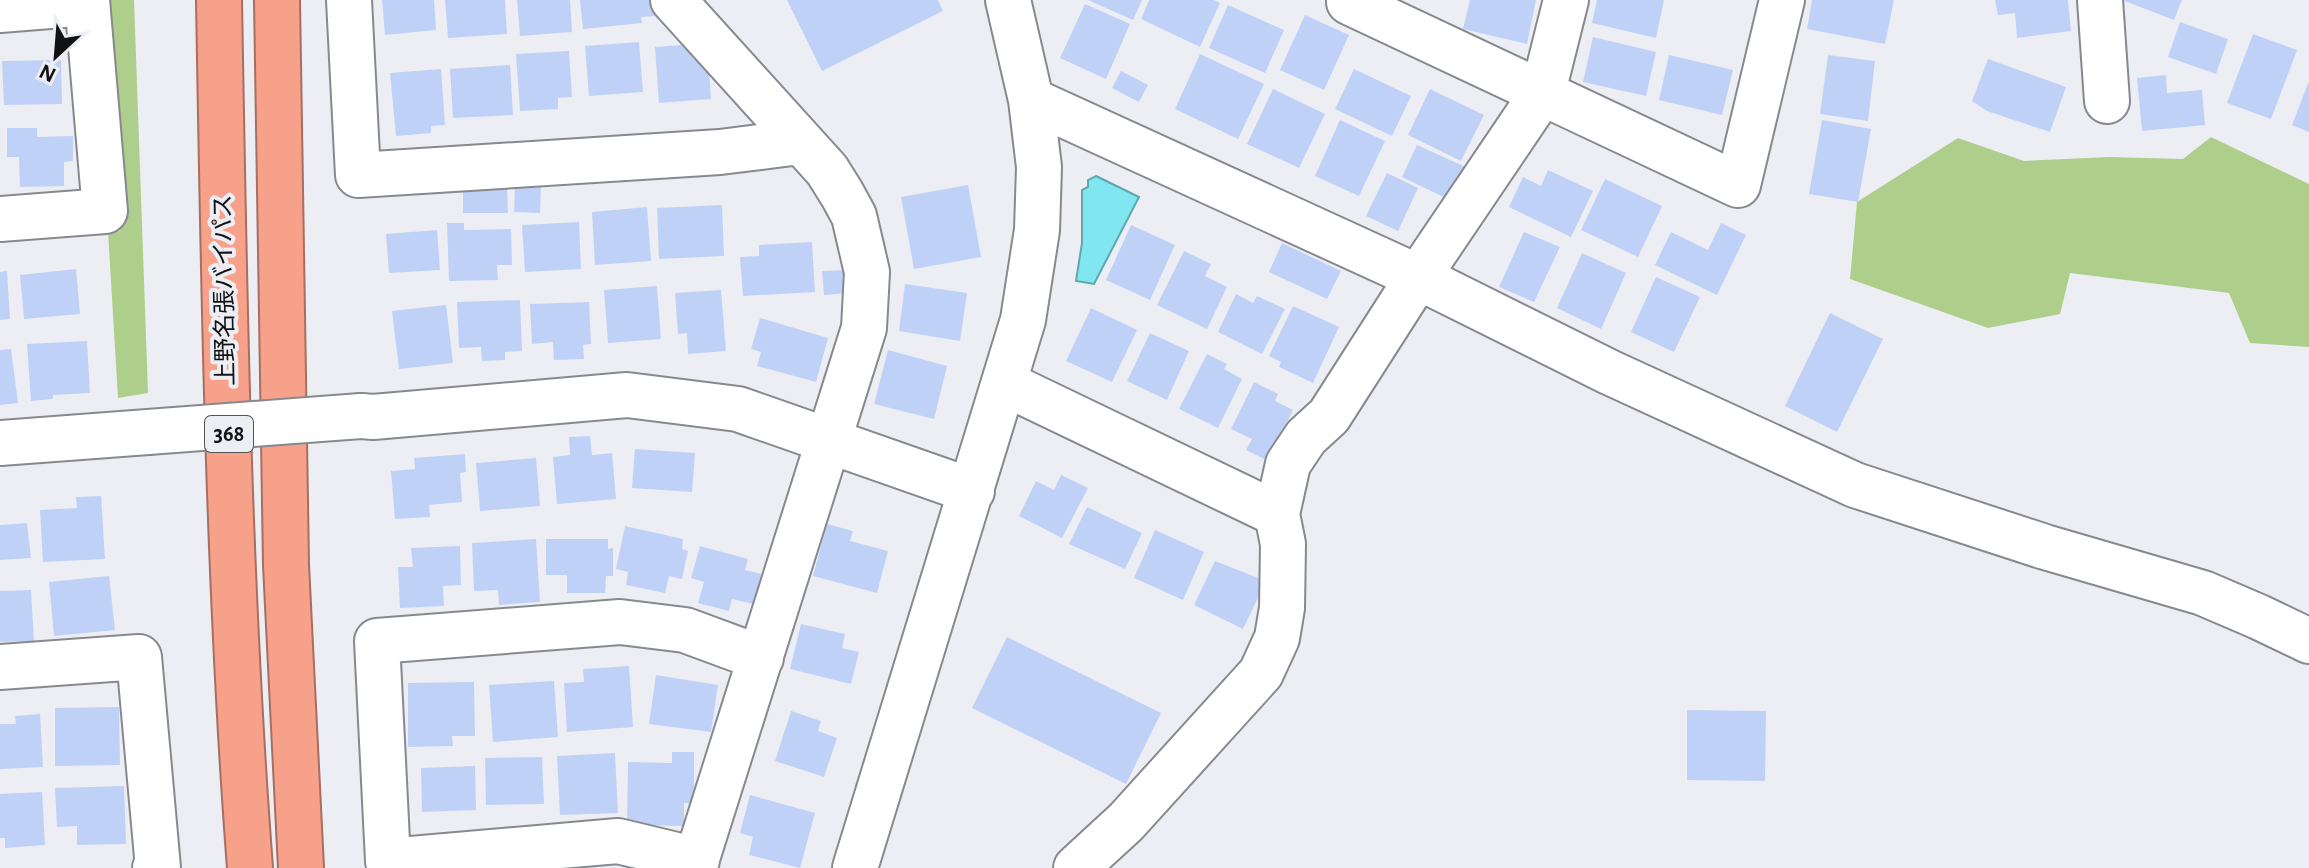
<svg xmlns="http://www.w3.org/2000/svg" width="2309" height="868" viewBox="0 0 2309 868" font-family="'Alegreya Sans','Noto Sans JP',sans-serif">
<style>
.green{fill:#aece8c}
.water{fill:#80e7f0;stroke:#5fa7ae;stroke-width:2}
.building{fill:#c0d1f8}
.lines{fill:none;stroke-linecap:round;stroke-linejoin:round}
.minor-casing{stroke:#86898e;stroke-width:48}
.highway-casing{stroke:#a66f61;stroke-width:48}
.minor{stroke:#fff;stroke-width:44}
.highway{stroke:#f7a18a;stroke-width:44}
.minor-bridge-casing{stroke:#86898e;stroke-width:48;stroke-linecap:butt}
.minor-bridge{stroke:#fff;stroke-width:44}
.labels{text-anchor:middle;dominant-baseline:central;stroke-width:8;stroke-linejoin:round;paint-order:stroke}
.shield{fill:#eceef4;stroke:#535457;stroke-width:2}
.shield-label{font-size:22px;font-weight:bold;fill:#111214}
.street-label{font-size:24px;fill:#111214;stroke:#eceef4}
</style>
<rect width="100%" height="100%" fill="#eceef4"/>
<path class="green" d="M105,0H134L148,393L118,398L108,231H120Z
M2211,137L2309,184V347L2250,343L2229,293L2070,273L2060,314L1988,328L1850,279L1857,202L1958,138L2024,161L2109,157L2183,159Z"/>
<path class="water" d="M1096,176L1139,197L1094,284L1076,281L1082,243V190L1088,187V180Z"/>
<path class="building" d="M382,0H434L436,30L385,35Z
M445,0H505L507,34L448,38Z
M517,0H570L572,32L520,36Z
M580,0H655L656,16L641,17L642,23L583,29Z
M787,0H938L943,11L822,71Z
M1088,0H1142L1133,20Z
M1149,0H1214L1220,3L1200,47L1141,19Z
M1470,0H1536L1527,44L1463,29Z
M1597,0H1664L1656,38L1592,23Z
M1812,0H1894L1885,44L1807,29Z
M1995,0H2068L2071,31L2017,38L2015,13L1998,15Z
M2122,0H2182L2174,20Z
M1085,4L1130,24L1106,79L1060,58Z
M1228,5L1284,30L1265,73L1209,48Z
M1305,15L1349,35L1324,90L1280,70Z
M2180,22L2228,39L2216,74L2168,57Z
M2253,34L2297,50L2271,119L2227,103Z
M1593,37L1656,52L1646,96L1583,82Z
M639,42L643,92L589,96L585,46Z
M695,44L708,55L711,99L659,103L655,47Z
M569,51L572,97L558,98V109L520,111L516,54Z
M1200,54L1264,84L1238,139L1175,109Z
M1669,55L1733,70L1722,115L1659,100Z
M1828,55L1875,61L1868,121L1820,114Z
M1988,59L2066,87L2050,132L1987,111L1972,101Z
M61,60L62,104L4,105L2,61Z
M510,65L513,115L453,118L450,69Z
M441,69L445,125L431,126V133L396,136L390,73Z
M1354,69L1411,96L1392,136L1335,109Z
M1121,71L1148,85L1139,102L1112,88Z
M2166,75L2167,93L2202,90L2205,125L2142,131L2137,78Z
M2309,81V132L2292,125Z
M1273,89L1325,114L1299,168L1247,144Z
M1430,89L1484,115L1461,161L1408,135Z
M1340,120L1385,141L1359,196L1315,176Z
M1822,120L1871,129L1858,202L1809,194Z
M7,128H37V137L73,136V161L64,162V186L20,187L19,157H7Z
M1417,145L1470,169L1454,202L1402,177Z
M1548,170L1593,191L1571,237L1509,207L1523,177L1541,186Z
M1387,173L1418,188L1398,231L1366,216Z
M1605,179L1662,206L1638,257L1581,230Z
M515,185L541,186L540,213L514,212Z
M968,185L981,257L914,269L901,197Z
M507,187L508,213H463V188Z
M722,205L724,256L659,259L657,208Z
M647,207L651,261L595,265L592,212Z
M579,222L581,269L525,272L522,225Z
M447,223H464V230L511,229L512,265H497L498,280L449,281Z
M1721,223L1746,235L1717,295L1655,265L1671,232L1708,250Z
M1131,225L1175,245L1150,300L1106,280Z
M437,230L440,270L389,273L386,234Z
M1524,232L1560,247L1534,302L1499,287Z
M812,242L815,292L743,296L740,257L759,256V245Z
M1282,243L1341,271L1327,299L1269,272Z
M1184,251L1211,264L1205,276L1227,287L1207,329L1157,305Z
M1582,253L1626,273L1601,329L1557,308Z
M76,269L80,314L24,319L20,275Z
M847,270L849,293L824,295L822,271Z
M7,271L10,319L0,320V272Z
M1656,277L1700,297L1674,352L1631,332Z
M905,284L967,293L960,341L899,331Z
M657,286L661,339L608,343L604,290Z
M721,290L726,351L688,354L687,333L678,334L675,293Z
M1236,294L1253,303L1257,296L1285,309L1262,354L1218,332Z
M520,300L522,351L505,352V360L482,361L481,347L459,348L457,302Z
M589,302L591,344L583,345L584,359L554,360L553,342L532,344L530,304Z
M446,305L453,363L399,369L392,311Z
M1293,306L1339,327L1313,383L1279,367L1281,362L1269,356Z
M1091,308L1137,330L1112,382L1066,361Z
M1830,313L1883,339L1837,432L1785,406Z
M760,318L828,338L816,382L757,366L761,352L751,349Z
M1150,333L1189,351L1167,400L1127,381Z
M87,341L90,393L53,395V399L31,401L27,344Z
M11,349L18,403L0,405V350Z
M888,350L947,366L934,419L874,404Z
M1207,354L1227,364L1224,369L1242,379L1218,428L1179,409Z
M1254,382L1278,394L1275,401L1293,410L1268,461L1246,450L1252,439L1231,429Z
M590,436L592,455L612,453L616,499L557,504L553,457L570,455L569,437Z
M635,449L695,453L692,492L632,488Z
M465,454L466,472L460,473L462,502L429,505L430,517L395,519L391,471L415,469L414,458Z
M536,458L540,506L480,511L476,463Z
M1061,475L1088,488L1062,538L1019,516L1036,481L1054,490Z
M101,496L105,559L43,562L40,510L77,508L76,497Z
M1087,507L1142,533L1125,569L1069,544Z
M27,523L31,558L0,560V525Z
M827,524L853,531L850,541L888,551L877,593L813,576Z
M625,526L683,539L682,549L688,551L682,579L669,576L665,593L626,585L628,572L616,569Z
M1155,530L1204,552L1183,600L1134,578Z
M536,539L540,602L499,605L498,590L474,591L472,543Z
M546,539H608V549L613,548V576H606L605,593H567V575H546Z
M460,546L461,585L443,586L444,606L400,608L398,567H413L411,548Z
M700,546L748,559L745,570L761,574L753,604L732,599L729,611L698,603L704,582L691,578Z
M1215,561L1266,581L1243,629L1194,605Z
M109,576L115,630L54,636L49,582Z
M31,590L34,641L0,642V591Z
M801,624L845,634L842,648L859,652L851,684L790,669Z
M1007,637L1161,713L1126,784L972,708Z
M629,666L633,727L567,732L564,683L584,682L583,669Z
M656,675L718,685L711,732L649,724Z
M554,681L558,737L493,742L489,685Z
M474,682L475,736H452L453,746L408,747V683Z
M119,707L120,765L55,766V708Z
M1687,710L1766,711L1765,781L1687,780Z
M791,711L821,721L818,731L837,738L824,777L775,761Z
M40,714L43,767L0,769V724H16L15,716Z
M672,752H694V803H684V826L627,825L628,762L672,763Z
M615,753L618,813L560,815L557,756Z
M542,757L544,804L486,805L485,758Z
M475,766L476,810L422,812L421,768Z
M124,786L126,844L77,845V826L57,827L55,788Z
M42,792L45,845L5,848V838H0V794Z
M750,795L815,813L800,868L749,855L753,837L740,833Z"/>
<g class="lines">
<g class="minor-casing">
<path id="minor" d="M349,0L358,175L720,152L800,142
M673,0L827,170L842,194L854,216L867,272L864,328L694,868
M1349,0V2L1738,185L1782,0
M2100,0L2107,101
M0,10L87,3
M1031,100L1418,277L1609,372L1855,485L2045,547L2203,593L2259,617L2309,641
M0,219L105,211L87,0
M1004,383L1277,514
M361,416L373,417L627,395L738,409L972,491
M0,443L148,432
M0,667L139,657L158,868H155
M697,860L618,841L388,861L377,641L620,622L685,630L761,658
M855,868L1023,320L1037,230L1039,167L1031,100L1008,0
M1076,868L1126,822L1261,673L1277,638L1282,608L1283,544L1277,514L1288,464L1306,437L1329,416L1418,277L1543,92L1566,0"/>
</g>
<g class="highway-casing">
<path id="highway" d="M219,0C224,289 228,579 250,868
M277,0L286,565L301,868"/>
</g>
<use href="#minor" class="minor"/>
<use href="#highway" class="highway"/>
<g class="minor-bridge-casing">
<path id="minor-bridge" d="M148,432L361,416"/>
</g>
<use href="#minor-bridge" class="minor-bridge"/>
</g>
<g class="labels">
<rect class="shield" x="205" y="416" width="48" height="36" rx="6"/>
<g class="shield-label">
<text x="229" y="434">368</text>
</g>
<g class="street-label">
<text transform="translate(225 290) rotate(-91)">上野名張バイパス</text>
</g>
</g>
<g transform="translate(56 56) rotate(206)" stroke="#eceef4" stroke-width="6" paint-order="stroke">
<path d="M0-6L14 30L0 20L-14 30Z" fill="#111214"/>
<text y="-12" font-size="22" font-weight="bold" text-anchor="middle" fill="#111214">N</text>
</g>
</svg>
